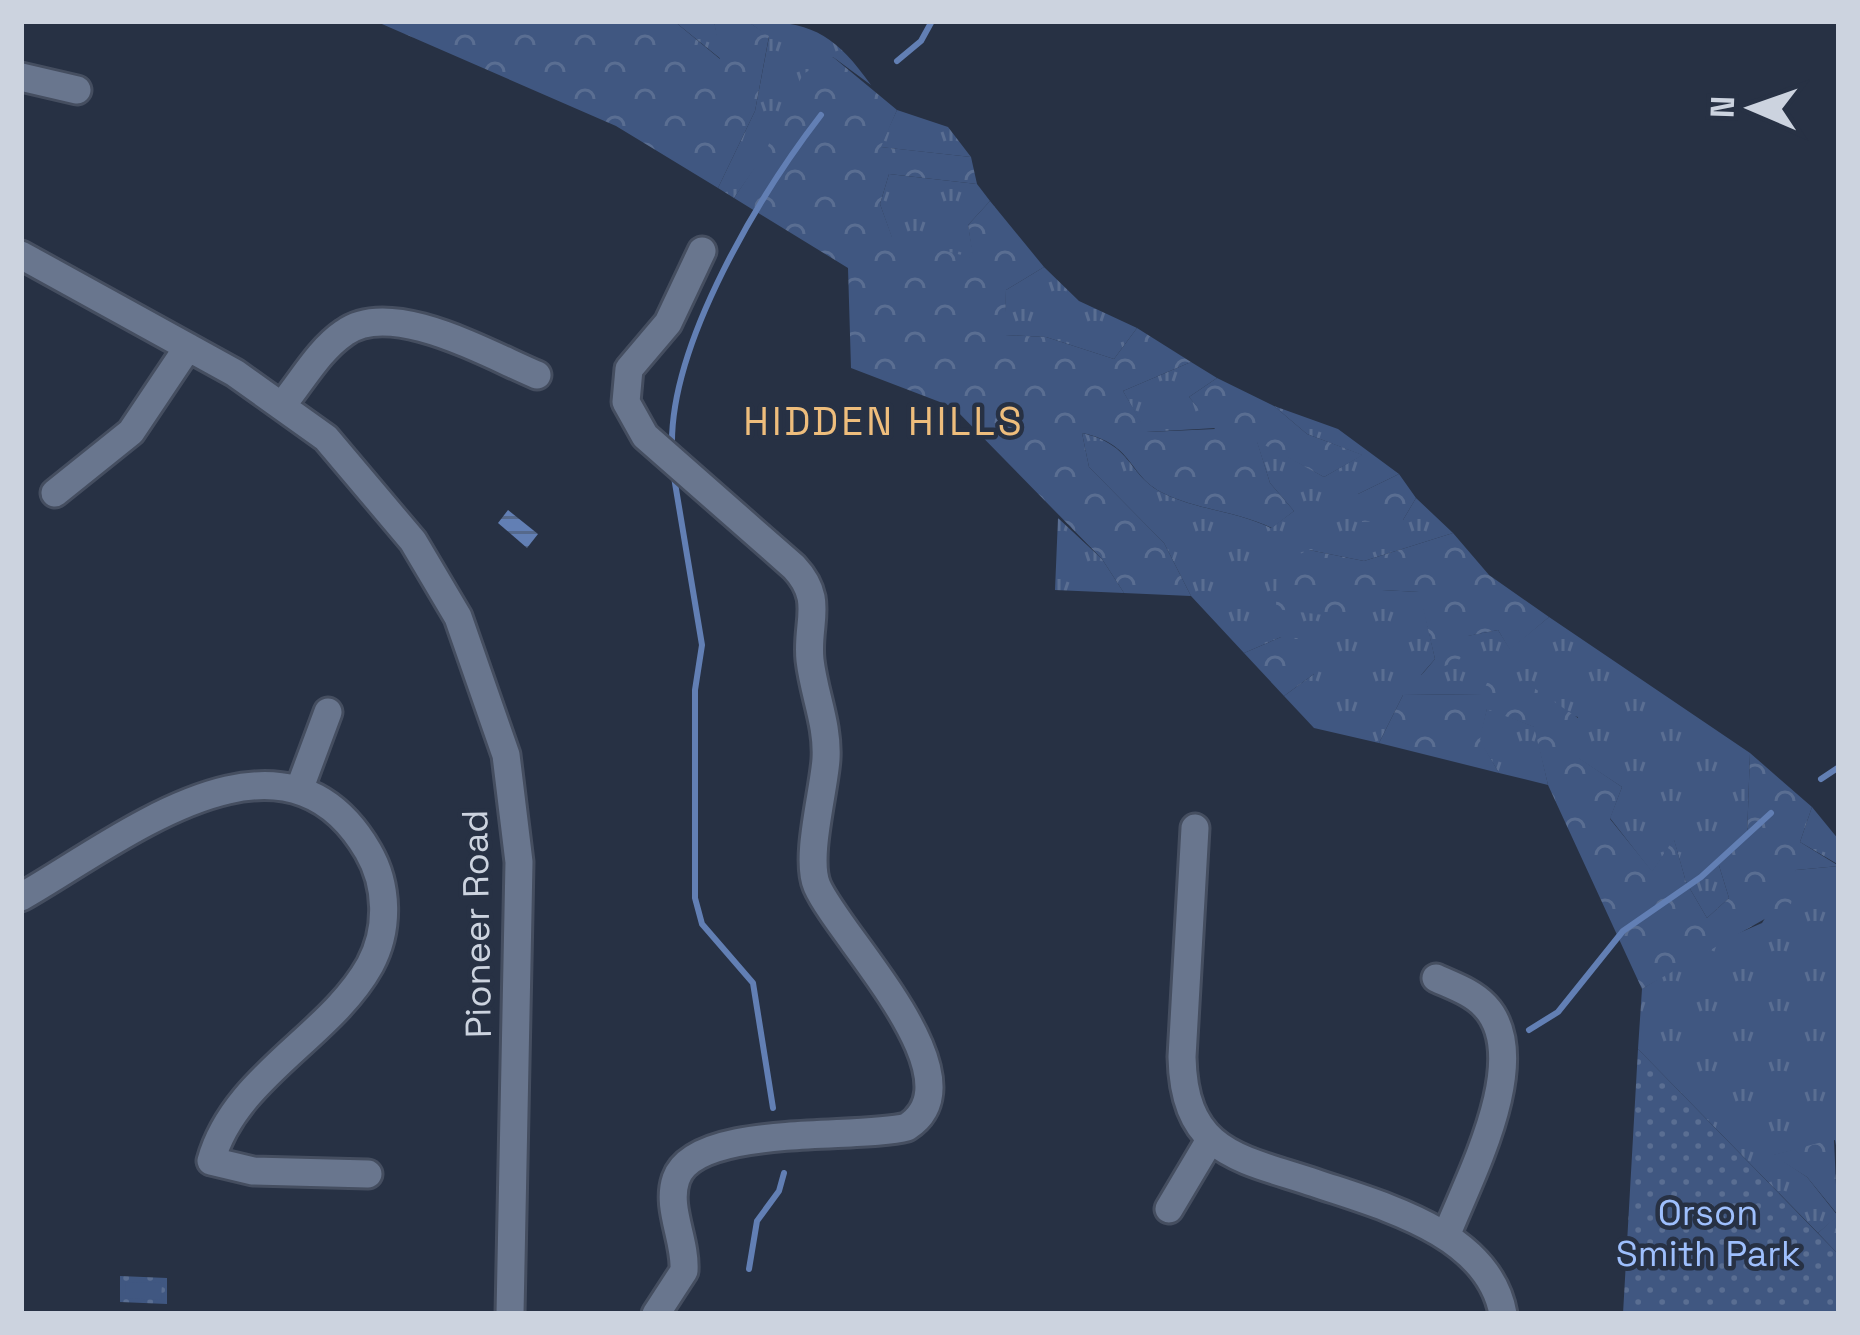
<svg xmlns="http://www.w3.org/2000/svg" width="1860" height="1335" viewBox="0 0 1860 1335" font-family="'Space Grotesk',sans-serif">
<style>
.grass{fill:url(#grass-tufts)}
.forest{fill:url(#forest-crowns)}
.park{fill:url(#park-dots)}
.pitch{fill:#405781}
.water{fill:url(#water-rules)}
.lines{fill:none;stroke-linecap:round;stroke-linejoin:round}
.stream{stroke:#627fb4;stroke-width:6}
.minor-casing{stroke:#454e60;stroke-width:33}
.minor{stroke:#69768e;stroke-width:27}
.labels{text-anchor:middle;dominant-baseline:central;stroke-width:9;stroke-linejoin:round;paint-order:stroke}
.street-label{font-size:36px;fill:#ccd3df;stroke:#273144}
.park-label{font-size:36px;fill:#9ebffd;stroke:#273144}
.neighbourhood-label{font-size:39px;letter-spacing:3px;fill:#eebd7c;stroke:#273144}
</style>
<defs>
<pattern id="grass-tufts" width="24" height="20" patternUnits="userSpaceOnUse" patternTransform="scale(3)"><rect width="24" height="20" fill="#405781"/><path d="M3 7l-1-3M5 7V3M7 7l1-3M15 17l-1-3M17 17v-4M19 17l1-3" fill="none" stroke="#5a6e92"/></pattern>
<pattern id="forest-crowns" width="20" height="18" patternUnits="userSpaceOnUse" patternTransform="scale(3)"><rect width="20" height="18" fill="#405781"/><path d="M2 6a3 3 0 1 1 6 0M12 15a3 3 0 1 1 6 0" fill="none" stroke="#5a6e92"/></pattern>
<pattern id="park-dots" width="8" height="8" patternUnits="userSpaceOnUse" patternTransform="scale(3)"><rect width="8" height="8" fill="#405781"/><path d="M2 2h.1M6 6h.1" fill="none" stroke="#5a6e92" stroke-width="1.8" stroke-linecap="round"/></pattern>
<pattern id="water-rules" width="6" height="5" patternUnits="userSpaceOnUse" patternTransform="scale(3)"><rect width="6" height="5" fill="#627fb4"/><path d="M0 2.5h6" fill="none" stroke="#55698c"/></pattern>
</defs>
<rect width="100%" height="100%" fill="#273144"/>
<path class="grass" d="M674,21H714L722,60Z
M747,21C811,21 834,33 871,85L833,57L734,198L718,188L755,111L769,37Z
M897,110L948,127L971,157L880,147Z
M889,174L977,184L990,201L968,225L974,259L892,238L880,204Z
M1044,267L1079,301L1137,328L1114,359L1046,337L1004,335L1006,290Z
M1191,362L1217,378L1189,397L1216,428L1146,432L1123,391Z
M1274,406L1338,429L1399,474L1358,494L1403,520L1416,498L1453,533L1364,561L1309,550L1382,590L1420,592L1435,659L1421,675L1467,636L1498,630L1510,649L1549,617L1750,753L1747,838L1717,859L1729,898L1707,918L1686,882L1674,840L1652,872L1610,818L1622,787L1578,758V717L1483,694L1403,695L1379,743L1314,728L1284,696L1314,674L1281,637L1244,653L1191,596L1164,543L1089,467L1082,433C1134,445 1127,475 1163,493C1196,510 1237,511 1271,528L1294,511L1270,483L1256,439L1324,477L1362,455L1307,434Z
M1058,518L1102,559L1124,593L1055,590Z
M1487,708L1535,727L1548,785L1499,773L1479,740Z
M1812,807L1839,840V865L1800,842Z
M1839,866V1162L1835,1140L1774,1155L1807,1177L1838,1216L1818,1233L1638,1049L1642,989L1716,943L1762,923L1796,870Z"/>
<path class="forest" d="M375,21H674L720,59L714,21H747L769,36L755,111L718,188L616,126Z
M833,57L897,110L881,147L971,157L977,184L889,174L880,204L892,237L973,258L968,225L990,201L1044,267L1006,290L1005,335L1046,337L1114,359L1137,328L1191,362L1123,391L1147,432L1215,429L1189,397L1217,378L1274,406L1307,434L1363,455L1324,477L1257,441L1270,483L1294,511L1272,528C1237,511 1197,510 1163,493C1127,475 1135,444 1082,433L1089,467L1164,543L1191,596L1124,593L1102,559L953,407L851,368L848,268L734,198L765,152L803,74Z
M1399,474L1416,498L1403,520L1362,522L1358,494Z
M1453,533L1489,575L1549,617L1510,650L1498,630L1468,636L1460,659L1419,678L1435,659L1419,592L1382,590L1355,619L1276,609L1277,564L1309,550L1364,561Z
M1281,637L1312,639L1314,674L1284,696L1244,653Z
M1492,672L1534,688L1578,718L1579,758L1622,787L1610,819L1652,871L1674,839L1686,882L1707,918L1729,898L1717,859L1747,838L1750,753L1812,807L1800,842L1839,866L1796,870L1791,904L1642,989L1548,785L1534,727L1487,709L1480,740L1499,773L1379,743L1403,695L1482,694Z
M1834,1139L1839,1255L1818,1233L1838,1215L1807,1177L1772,1155Z"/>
<path class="park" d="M1638,1049L1839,1255V1314H1623Z
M120,1276L167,1278V1304L120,1302Z"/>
<path class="pitch" d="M126,1282L162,1283L161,1300L125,1298Z"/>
<path class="water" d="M508,510L538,534L527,548L498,523Z"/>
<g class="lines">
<path class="stream" d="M897,61L921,41L932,21
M672,446C670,343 760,194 821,115
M673,471L702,645L695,690V898L702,924L753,983L773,1108
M1821,779L1839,767
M1529,1030L1558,1012L1623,931L1701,877L1771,813
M749,1269L757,1221L779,1191L784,1173"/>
<g class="minor-casing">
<path id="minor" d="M21,77L77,90
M21,255L235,373L326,438L413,541L458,617L506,755L519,862L510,1314
M283,404C302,381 319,350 344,333C391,298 489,355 537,375
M55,493L131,432L188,347
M299,790L328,712
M1195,828L1182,1057C1184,1154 1240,1158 1315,1183C1383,1206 1489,1233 1503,1314
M21,897C120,841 283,705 368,851C388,885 389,930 370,965C330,1037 234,1077 211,1161L253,1171L368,1174
M1436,978C1453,986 1472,992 1485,1006C1534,1058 1468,1180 1446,1236
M1169,1209L1210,1140
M656,1314L684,1271C686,1240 666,1208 676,1179C695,1123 858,1140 907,1127C983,1078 839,937 817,886C805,858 824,791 826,759C828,724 814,695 810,660C806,622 825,600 794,567L645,436L626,402L629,369L668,323L702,251"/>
</g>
<use href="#minor" class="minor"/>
</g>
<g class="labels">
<g class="street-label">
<text transform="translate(477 924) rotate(-91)">Pioneer Road</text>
</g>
<g class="park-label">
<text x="1708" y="1213">Orson<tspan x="1708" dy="41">Smith Park</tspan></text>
</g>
<g class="neighbourhood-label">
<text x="884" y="421">HIDDEN HILLS</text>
</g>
</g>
<rect width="1860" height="1335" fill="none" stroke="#ccd3df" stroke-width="48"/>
<g transform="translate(1752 108) rotate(272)" stroke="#273144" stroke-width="9" paint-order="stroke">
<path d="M0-9L21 45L0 30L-21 45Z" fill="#ccd3df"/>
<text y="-18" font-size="33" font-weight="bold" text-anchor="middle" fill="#ccd3df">N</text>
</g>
</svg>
